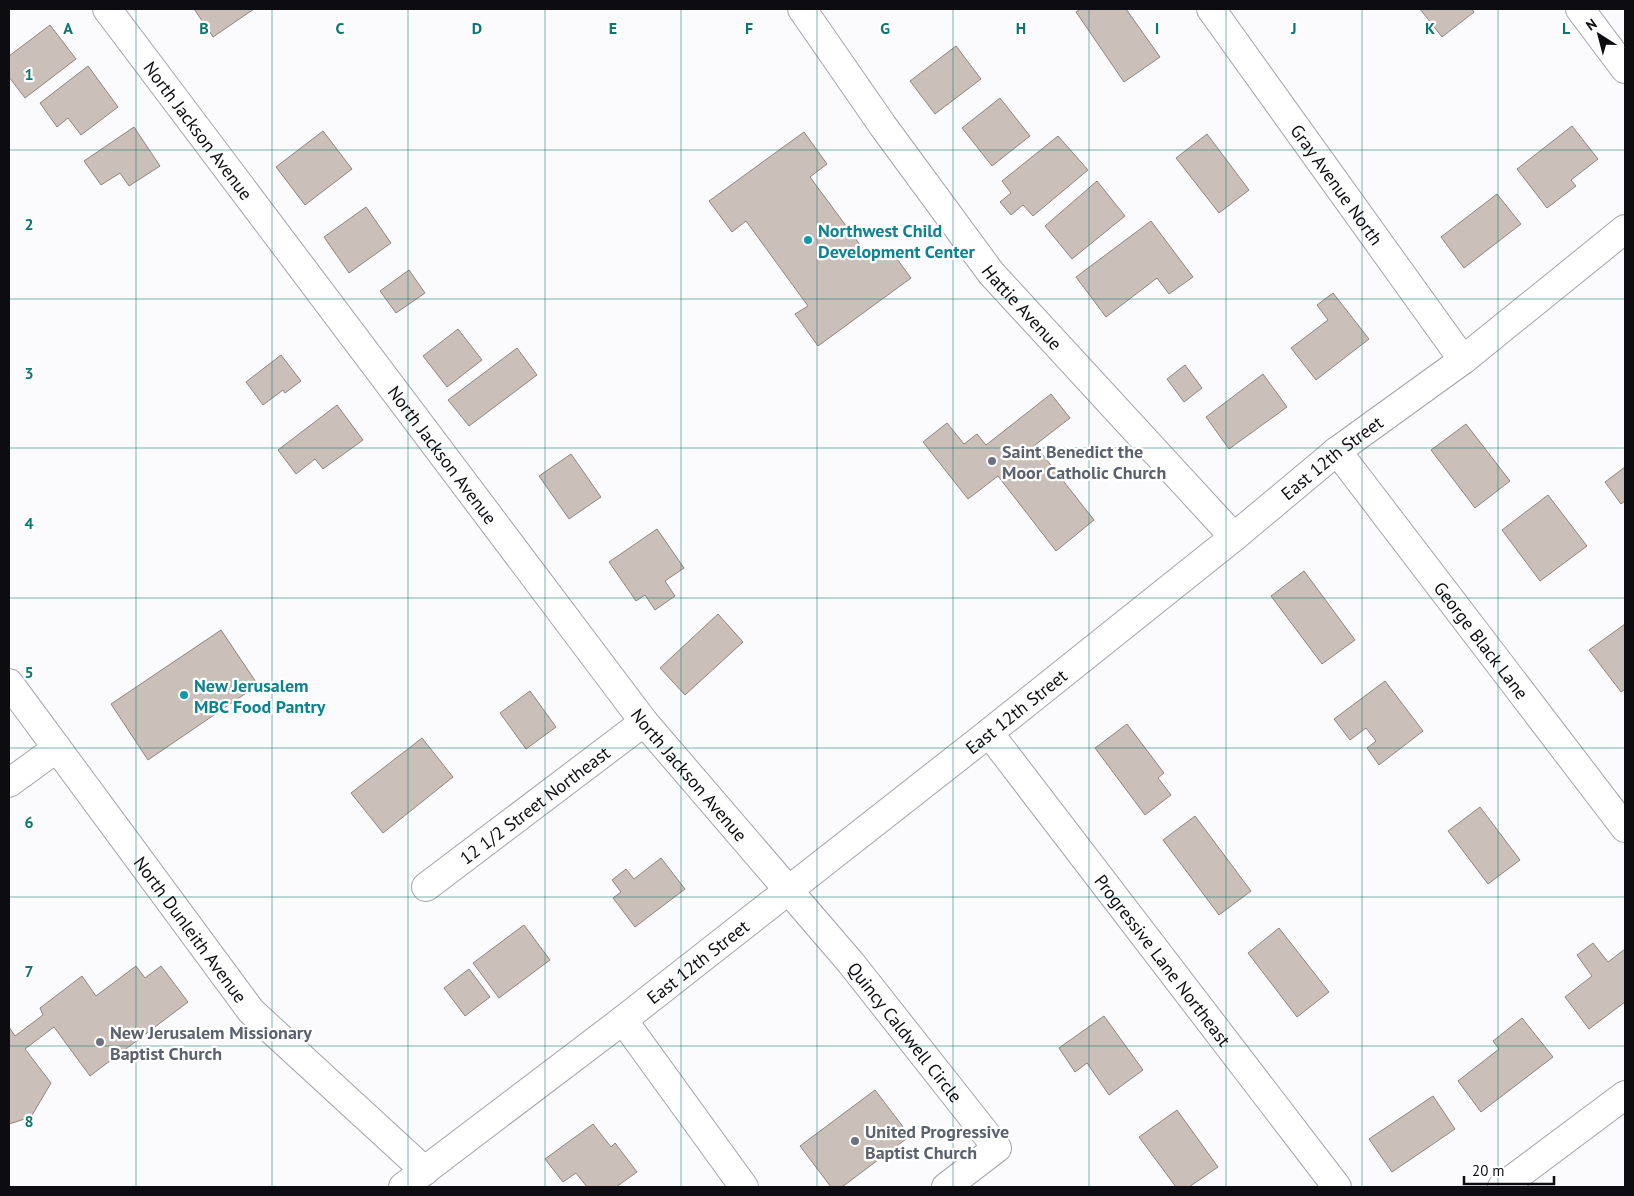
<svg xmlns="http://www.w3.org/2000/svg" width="1634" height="1196" viewBox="0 0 1634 1196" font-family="'PT Sans',sans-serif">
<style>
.building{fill:#cbc0b9;stroke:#8f857e}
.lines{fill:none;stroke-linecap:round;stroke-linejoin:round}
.minor-casing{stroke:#a4a3ae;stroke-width:30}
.minor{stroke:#fff;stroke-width:28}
.grid{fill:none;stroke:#0f766e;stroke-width:1;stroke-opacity:0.55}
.culture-dot{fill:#0f9aa8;stroke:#fff;stroke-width:2}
.worship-dot{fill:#6b7280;stroke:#fff;stroke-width:2}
.labels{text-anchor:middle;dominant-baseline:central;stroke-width:4.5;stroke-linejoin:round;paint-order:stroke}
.street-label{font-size:18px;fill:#0d0d11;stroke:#fff}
.culture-label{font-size:18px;font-weight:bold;fill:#0d838f;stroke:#fff;text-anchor:start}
.worship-label{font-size:18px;font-weight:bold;fill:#5b616d;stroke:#fff;text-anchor:start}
.grid-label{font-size:16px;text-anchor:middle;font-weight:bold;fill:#0f766e;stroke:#fff;stroke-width:4.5;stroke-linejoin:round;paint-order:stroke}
</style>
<rect width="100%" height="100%" fill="#fbfbfd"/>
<path class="building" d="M194,9H254L213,37Z
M1080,9H1126L1160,57L1124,82L1076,12Z
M1420,9H1472L1474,12L1442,37Z
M50,25L76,59L25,98L9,77V56Z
M956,46L981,79L935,114L910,81Z
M88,66L118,107L81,135L68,118L57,127L40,103Z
M1000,98L1030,136L992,166L962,128Z
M1572,126L1598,159L1571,180L1576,186L1547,208L1517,169Z
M134,127L160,166L129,186L120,173L101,185L84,161Z
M323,131L352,169L305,205L276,167Z
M804,132L827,164L810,177L872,261L889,248L911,278L818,346L795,314L808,306L746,221L732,232L709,201Z
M1207,134L1249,190L1219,213L1176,158Z
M1058,136L1088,170L1033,216L1023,205L1011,215L1000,202L1011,193L1002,181Z
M1097,181L1125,216L1072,259L1045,226Z
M1497,194L1521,224L1464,268L1441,237Z
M366,207L391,243L349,273L324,237Z
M1151,221L1193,277L1169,294L1157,278L1106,317L1076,277Z
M409,270L425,293L396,313L380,291Z
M1333,293L1369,339L1316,380L1291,348L1328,320L1317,305Z
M458,329L482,360L447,387L423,356Z
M517,348L537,375L469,426L448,400Z
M281,355L301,381L285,393L283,390L263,405L246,382Z
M1185,365L1202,388L1184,402L1167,379Z
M1263,374L1287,407L1229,449L1206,417Z
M1051,394L1070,418L1035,445L1094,520L1056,551L998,476L968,499L923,442L947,423L964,444L977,434L986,445Z
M337,405L363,440L323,469L315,459L296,474L278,450Z
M1466,424L1510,481L1475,508L1431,450Z
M571,454L601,497L569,519L539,476Z
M1625,467V501L1621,504L1605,482Z
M1548,495L1587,546L1540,581L1502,530Z
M657,529L684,568L665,581L675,596L655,610L645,595L636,601L609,562Z
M1304,571L1355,640L1322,664L1271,596Z
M718,614L743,642L685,695L660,668Z
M1625,624V689L1621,692L1589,650Z
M221,630L258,685L148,760L111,704Z
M1385,681L1423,731L1379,765L1367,748L1376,741L1366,728L1350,740L1334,719Z
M530,691L556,727L526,749L500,713Z
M1127,724L1164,773L1158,778L1171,795L1145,815L1095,748Z
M422,738L453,777L383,833L351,793Z
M1480,807L1520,860L1488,884L1448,831Z
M1195,816L1251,891L1219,915L1163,840Z
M661,858L685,889L635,927L613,898L621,892L612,880L626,869L634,879Z
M524,925L550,960L499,998L473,963Z
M1279,928L1329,992L1297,1017L1248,953Z
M1593,943L1608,962L1625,949V1002L1589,1029L1565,997L1592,976L1577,955Z
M136,966L145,978L161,966L188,1002L90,1076L54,1027L25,1049L51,1083L31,1117L9,1124V1027L15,1036L43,1015L40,1008L82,976L96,996Z
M469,969L490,997L465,1016L444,988Z
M1104,1016L1143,1070L1109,1095L1087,1063L1075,1072L1059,1048Z
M1522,1018L1553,1057L1481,1112L1458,1081L1499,1049L1493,1041Z
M875,1090L910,1136L842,1187H831L800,1146Z
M1433,1096L1455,1129L1392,1172L1369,1139Z
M1177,1110L1218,1167L1189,1187H1176L1139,1137Z
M593,1124L611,1147L615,1143L637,1172L616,1187H587L576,1173L563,1182L545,1159Z"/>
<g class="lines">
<g class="minor-casing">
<g id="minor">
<path id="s1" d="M107,9L644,722L851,963L997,1148L946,1187"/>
<path id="s2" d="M802,9L883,126L991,273L1234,537"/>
<path id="s3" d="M1211,9L1463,360"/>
<path d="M1580,9L1625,69"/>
<path id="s4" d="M1337,451L1625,828"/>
<path id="s5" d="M9,683L251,1011L425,1171"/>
<path id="s6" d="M989,733L1337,1187"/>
<path d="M9,783L57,748"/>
<path id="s7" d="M426,887L644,722"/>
<path d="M623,1020L744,1187"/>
<path id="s8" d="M403,1187L623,1020L980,740L1234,537L1337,451L1463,360L1625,229"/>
<path d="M1502,1187L1625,1095"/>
</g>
</g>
<use href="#minor" class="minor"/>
</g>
<path class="grid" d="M136,9V1187M272,9V1187M408,9V1187M545,9V1187M681,9V1187M817,9V1187M953,9V1187M1089,9V1187M1226,9V1187M1362,9V1187M1498,9V1187M9,150H1625M9,299H1625M9,448H1625M9,598H1625M9,748H1625M9,897H1625M9,1046H1625"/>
<g class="culture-dot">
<circle cx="808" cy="240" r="5"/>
<circle cx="184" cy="695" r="5"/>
</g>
<g class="worship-dot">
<circle cx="992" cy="461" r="5"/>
<circle cx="100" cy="1042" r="5"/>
<circle cx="855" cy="1141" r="5"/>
</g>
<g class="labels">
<g class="street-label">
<text stroke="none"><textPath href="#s1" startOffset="152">North Jackson Avenue</textPath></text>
<text stroke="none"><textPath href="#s3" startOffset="216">Gray Avenue North</textPath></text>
<text stroke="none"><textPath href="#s2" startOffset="371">Hattie Avenue</textPath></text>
<text stroke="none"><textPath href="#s1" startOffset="558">North Jackson Avenue</textPath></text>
<text stroke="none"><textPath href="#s8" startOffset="1181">East 12th Street</textPath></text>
<text stroke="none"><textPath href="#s4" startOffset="238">George Black Lane</textPath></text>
<text stroke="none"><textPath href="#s8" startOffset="776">East 12th Street</textPath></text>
<text stroke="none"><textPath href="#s1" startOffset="962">North Jackson Avenue</textPath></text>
<text stroke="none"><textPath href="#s7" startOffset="136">12 1/2 Street Northeast</textPath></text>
<text stroke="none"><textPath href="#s5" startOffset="306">North Dunleith Avenue</textPath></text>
<text stroke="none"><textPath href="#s6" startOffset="286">Progressive Lane Northeast</textPath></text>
<text stroke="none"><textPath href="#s8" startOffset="371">East 12th Street</textPath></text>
<text stroke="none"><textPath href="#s1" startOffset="1298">Quincy Caldwell Circle</textPath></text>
</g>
<g class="culture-label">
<text x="818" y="230">Northwest Child<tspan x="818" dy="21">Development Center</tspan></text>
<text x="194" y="685">New Jerusalem<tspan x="194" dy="21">MBC Food Pantry</tspan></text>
</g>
<g class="worship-label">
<text x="1002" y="451">Saint Benedict the<tspan x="1002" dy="21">Moor Catholic Church</tspan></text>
<text x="110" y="1032">New Jerusalem Missionary<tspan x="110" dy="21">Baptist Church</tspan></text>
<text x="865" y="1131">United Progressive<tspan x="865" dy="21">Baptist Church</tspan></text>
</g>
</g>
<g class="grid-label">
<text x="68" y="34">A</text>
<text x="204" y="34">B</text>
<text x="340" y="34">C</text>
<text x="477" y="34">D</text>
<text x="613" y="34">E</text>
<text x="749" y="34">F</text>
<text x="885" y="34">G</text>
<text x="1021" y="34">H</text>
<text x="1157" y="34">I</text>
<text x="1294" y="34">J</text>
<text x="1430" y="34">K</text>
<text x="1566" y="34">L</text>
<text x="29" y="80">1</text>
<text x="29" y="230">2</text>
<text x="29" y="379">3</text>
<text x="29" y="529">4</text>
<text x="29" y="678">5</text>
<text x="29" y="828">6</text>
<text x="29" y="977">7</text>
<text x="29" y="1127">8</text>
</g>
<rect width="1634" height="1196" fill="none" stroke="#0d0d11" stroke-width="20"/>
<g transform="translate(1599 35) rotate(324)" stroke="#ffffff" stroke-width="4" paint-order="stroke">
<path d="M0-4L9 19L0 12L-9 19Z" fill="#0d0d11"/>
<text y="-8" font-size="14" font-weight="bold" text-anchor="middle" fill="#0d0d11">N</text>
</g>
<path d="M1464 1176v8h90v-8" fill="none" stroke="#0d0d11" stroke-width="2.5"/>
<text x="1472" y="1176" font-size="15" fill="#0d0d11" stroke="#ffffff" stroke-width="4" paint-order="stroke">20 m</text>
</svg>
